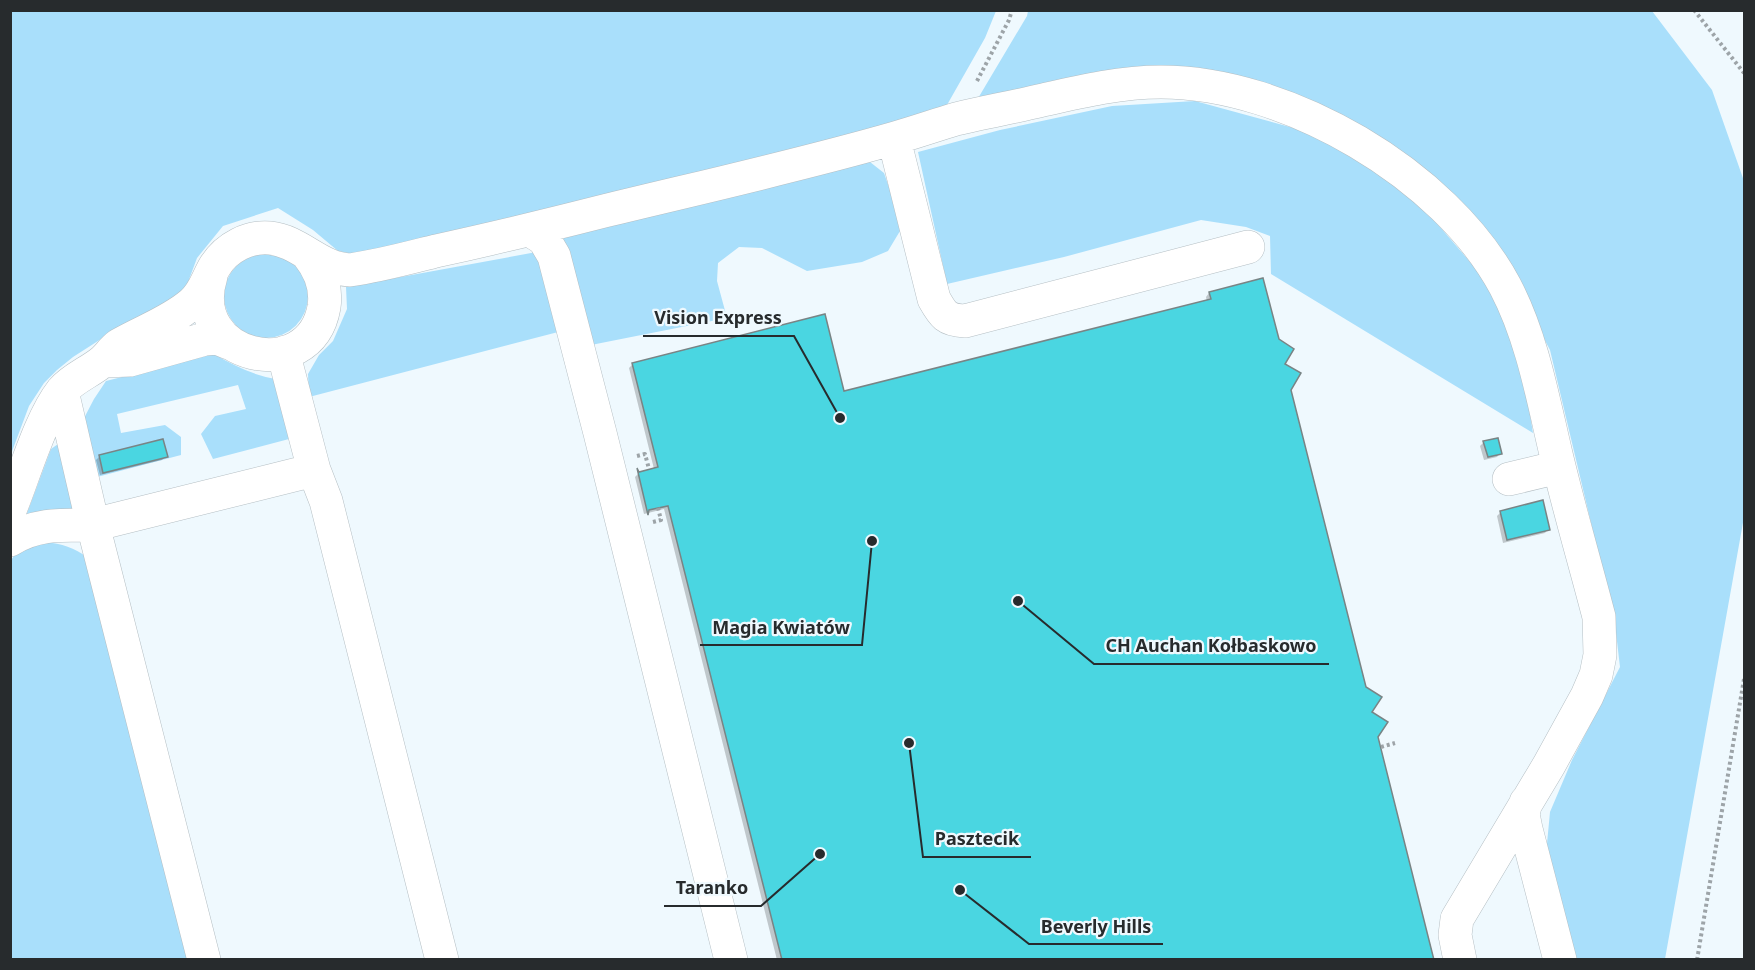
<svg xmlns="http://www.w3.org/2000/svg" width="1755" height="970" viewBox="0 0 1755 970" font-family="'Noto Sans',sans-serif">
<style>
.green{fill:#a9dffb}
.shadow{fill:#0003}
.building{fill:#4ad6e1;stroke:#798485;stroke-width:1.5}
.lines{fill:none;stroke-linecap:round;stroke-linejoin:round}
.minor-casing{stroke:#b5bfc4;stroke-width:34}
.path{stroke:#9da4a8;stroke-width:4;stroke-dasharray:3 3;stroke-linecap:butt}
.minor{stroke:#fff;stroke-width:33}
.leader{fill:none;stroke:#272b2d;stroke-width:2}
.callout-dot{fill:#272b2d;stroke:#eff9fe;stroke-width:2}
.callout-label{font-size:18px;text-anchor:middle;font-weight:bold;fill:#272b2d;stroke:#eff9fe;stroke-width:4.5;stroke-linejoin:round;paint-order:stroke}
</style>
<rect width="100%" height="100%" fill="#eff9fe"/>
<path class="green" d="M11,11H996L985,38L943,112L567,210L353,254L338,251L313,230L278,208L223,226L197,258L187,285L173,301L112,332L73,357L57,370L44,383L29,406L11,454Z
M1028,11H1652L1712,90L1744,181V517L1665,959H1573L1546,854L1550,812L1572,760L1620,667L1615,624L1550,350L1521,295L1446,187L1342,119L1205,74L974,105L1027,16Z
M1195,101L1308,132L1410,192L1489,284L1522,366L1533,433L1271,274L1270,236L1246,227L1201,220L1064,257L947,284L918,152L1000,130L1112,106Z
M870,162L884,173L891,193L900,231L888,251L862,262L807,271L762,248L739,247L718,263L717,281L727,318L591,345L563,239L569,234Z
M542,251L562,331L309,397L308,374L319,355L333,341L347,309L346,287Z
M224 296a42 42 0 1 1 84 0a42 42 0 1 1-84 0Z
M214,354C235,366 254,376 278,379L289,439L213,459L201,434L215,416L246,409L238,385L117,414L121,433L165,425L181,437V455L97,477L82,422L94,399L106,381Z
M58,444L81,511L26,516L51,449Z
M45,542C62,544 74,547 88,558L194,959L11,960V560L18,551Z"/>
<path class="shadow" d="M1209,293L1283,365L1433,960H777L664,509L644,514L635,477L639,473L654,469L629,368L633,364L843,393L1207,302L1206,297Z
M1484,442L1500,453L1497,457L1484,460L1480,446Z
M100,456H166L162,460L100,475L96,460Z
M1501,512L1548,529L1545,533L1503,543L1497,516Z"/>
<path class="building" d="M1263,278L1279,339L1294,349L1285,364L1301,373L1291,390L1366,687L1382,697L1372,712L1388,722L1378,737L1434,960H782L668,506L649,510L648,515L637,468L639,472L658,467L632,363L825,314L844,391L1211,299L1209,292Z
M1498,438L1502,454L1488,457L1483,441Z
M163,439L168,457L103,473L99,455Z
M1543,500L1550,530L1507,540L1500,511Z"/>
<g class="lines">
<g class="minor-casing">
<path id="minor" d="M894,139L934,299C943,315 946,320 965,321L1248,247
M530,230L544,239L554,256L600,433L731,960
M211,276C185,359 310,387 324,307C327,287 320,270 308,255
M285,352L287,367L314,470L326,501L442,960
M105,361L130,360L205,339L217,338L229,343
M62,391L93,525L204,960
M1509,479L1559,467
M10,510C24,476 40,419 62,391C73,378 90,372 103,361C109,356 112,350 119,345C143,331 170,322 191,304C204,294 207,279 215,266C227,247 249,236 270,238C300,241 319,269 350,270C379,266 408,258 436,251C491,239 545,226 600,212C698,188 798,166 895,138C916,132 936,125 956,119C985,112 1014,107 1043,100C1082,91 1120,82 1161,82C1287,82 1445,174 1505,286C1532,337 1543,399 1556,454C1569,509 1585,563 1599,617L1600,655L1596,675L1587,696L1549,765L1457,919L1455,935L1460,960
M10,540C36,523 64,525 93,525L314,470
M1526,802L1523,814L1526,829L1560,960"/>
</g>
<path class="path" d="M1694,10L1744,73
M977,81L1009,20L1012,10
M637,456L645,454L649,469
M653,522L661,520L658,508
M1381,747L1395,743
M1697,960L1744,679"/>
<use href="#minor" class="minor"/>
</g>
<path class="leader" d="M840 418L794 336H643M872 541L862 645H700M1018 601L1094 664H1329M909 743L923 857H1031M820 854L761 906H664M960 890L1029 944H1163"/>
<g class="callout-dot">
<circle cx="840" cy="418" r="6"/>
<circle cx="872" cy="541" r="6"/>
<circle cx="1018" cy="601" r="6"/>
<circle cx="909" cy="743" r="6"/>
<circle cx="820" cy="854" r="6"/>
<circle cx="960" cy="890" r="6"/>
</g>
<g class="callout-label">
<text x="718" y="324">Vision Express</text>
<text x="781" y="634">Magia Kwiatów</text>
<text x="1211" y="652">CH Auchan Kołbaskowo</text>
<text x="977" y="845">Pasztecik</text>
<text x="712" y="894">Taranko</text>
<text x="1096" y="933">Beverly Hills</text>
</g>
<rect width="1755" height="970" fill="none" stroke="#272b2d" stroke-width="24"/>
</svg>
